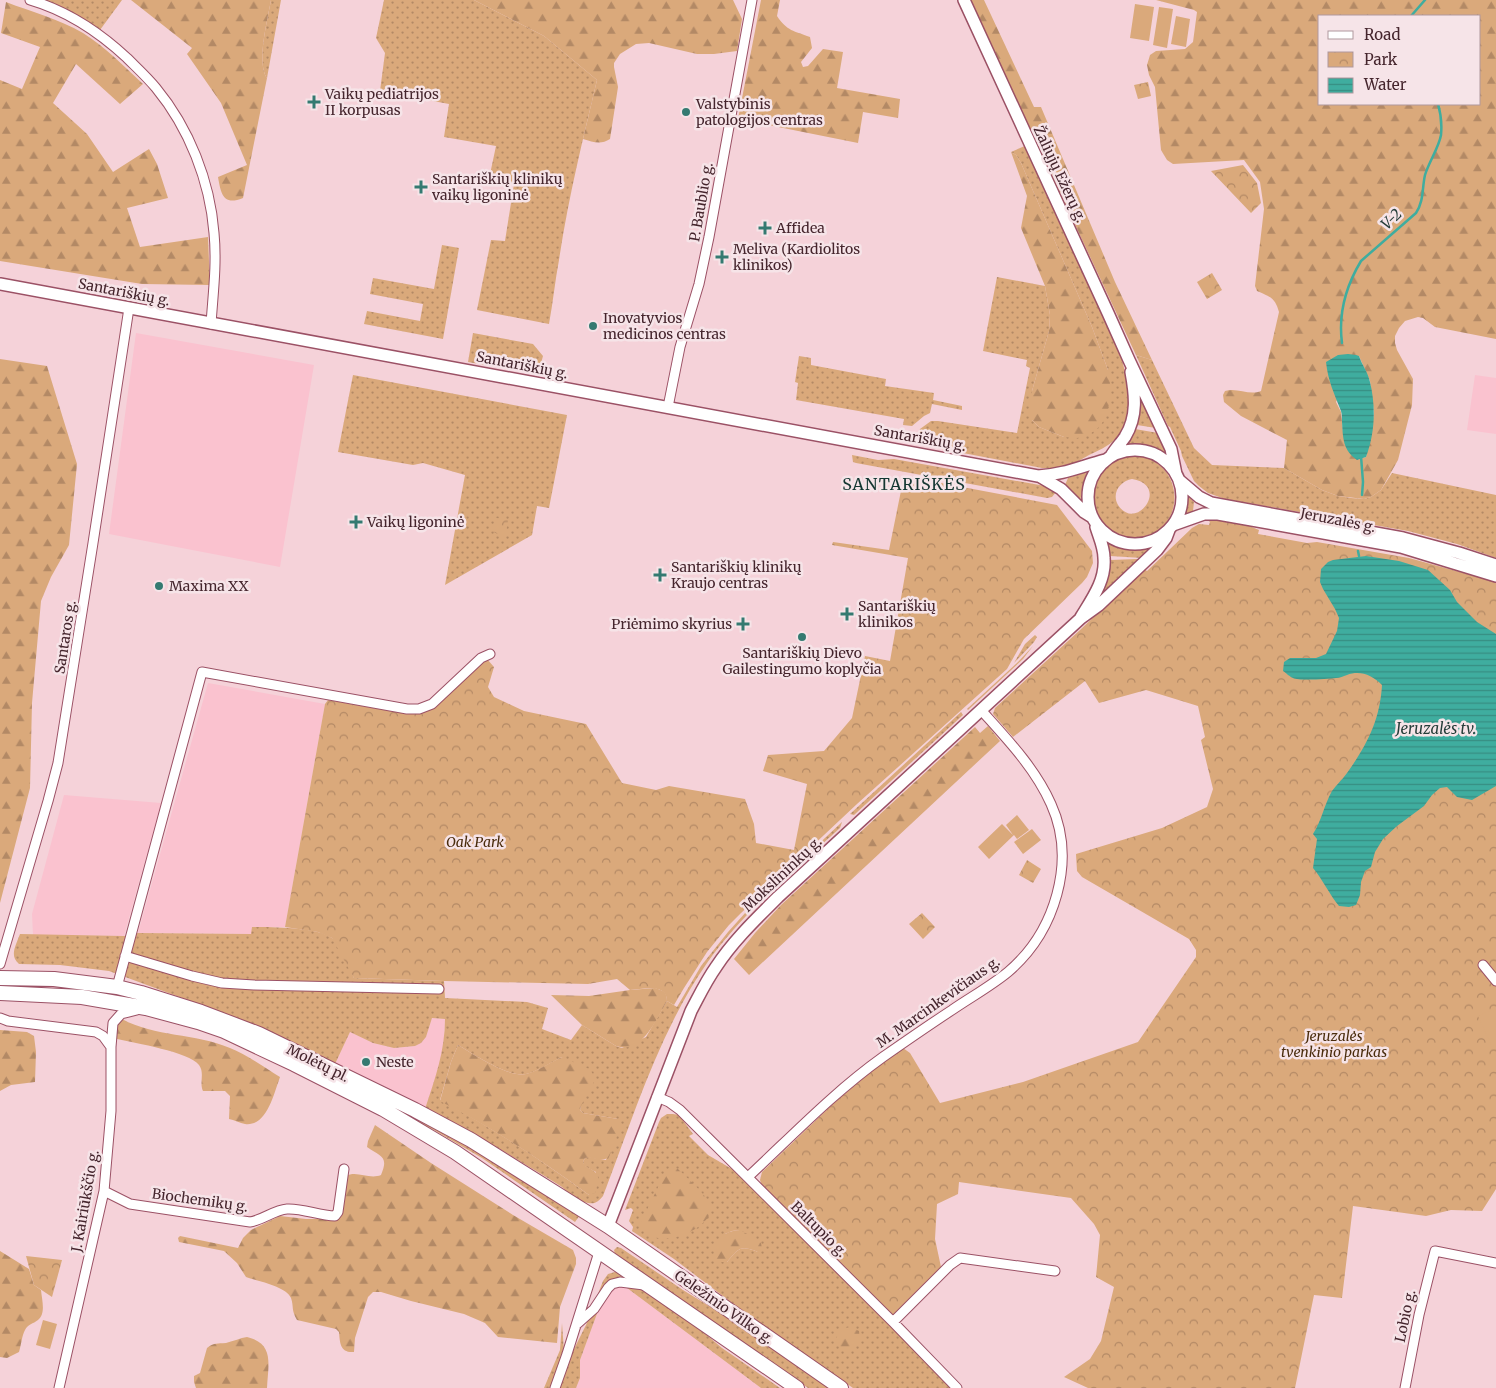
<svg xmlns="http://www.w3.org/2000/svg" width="1496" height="1388" viewBox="0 0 1496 1388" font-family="Merriweather,serif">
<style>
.built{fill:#fac2cf}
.grass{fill:url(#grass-dots);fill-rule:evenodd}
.forest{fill:url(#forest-firs);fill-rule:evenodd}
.park{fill:url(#park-crowns)}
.garden{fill:#daa97b}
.water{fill:url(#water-rules)}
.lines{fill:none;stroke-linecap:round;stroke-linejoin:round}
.stream{stroke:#3fad9f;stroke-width:2.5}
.minor-casing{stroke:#9b5165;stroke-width:11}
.major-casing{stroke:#9b5165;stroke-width:14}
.highway-casing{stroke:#9b5165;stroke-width:16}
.minor{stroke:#fff;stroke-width:9}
.major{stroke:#fff;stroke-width:11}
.highway{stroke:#fff;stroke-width:14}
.poi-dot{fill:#347a71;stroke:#f6e4e8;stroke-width:2}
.labels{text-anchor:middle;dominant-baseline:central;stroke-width:5;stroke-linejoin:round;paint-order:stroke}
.poi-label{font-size:14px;fill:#45252d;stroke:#f6e4e8;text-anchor:start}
.street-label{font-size:14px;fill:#45252d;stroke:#f6e4e8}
.park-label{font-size:14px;font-style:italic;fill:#4a2c0c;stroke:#f6e4e8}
.water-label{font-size:15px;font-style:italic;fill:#253d39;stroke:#f6e4e8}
.quarter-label{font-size:16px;letter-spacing:1px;fill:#143631;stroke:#f6e4e8}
</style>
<defs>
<pattern id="grass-dots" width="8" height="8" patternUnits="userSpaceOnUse" patternTransform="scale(1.25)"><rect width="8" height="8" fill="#daa97b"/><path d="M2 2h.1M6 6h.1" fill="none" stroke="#b38965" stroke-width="1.8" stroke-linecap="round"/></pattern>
<pattern id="forest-firs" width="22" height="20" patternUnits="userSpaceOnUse" patternTransform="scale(1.25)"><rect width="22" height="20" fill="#daa97b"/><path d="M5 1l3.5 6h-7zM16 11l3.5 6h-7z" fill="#b38965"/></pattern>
<pattern id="park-crowns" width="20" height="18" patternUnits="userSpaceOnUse" patternTransform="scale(1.25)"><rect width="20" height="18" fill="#daa97b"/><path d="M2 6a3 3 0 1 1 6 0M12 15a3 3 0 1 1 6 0" fill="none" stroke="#b38965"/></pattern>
<pattern id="water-rules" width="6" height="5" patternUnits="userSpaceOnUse" patternTransform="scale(1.25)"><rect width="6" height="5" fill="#3fad9f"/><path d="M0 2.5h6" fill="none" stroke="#378d82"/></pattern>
</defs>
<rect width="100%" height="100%" fill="#f5d2d9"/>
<path class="built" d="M136,333L314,365L280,567L109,534Z
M1475,375L1496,378V434L1467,430Z
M208,683L325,704L285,927H252V934L138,933Z
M64,795L161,803L124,936L33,935L32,914Z
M432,1018L445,1019L444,1040L439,1069L425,1109L335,1064L350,1032L373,1043L394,1048L415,1046L426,1037Z
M615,1279L761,1388H576L580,1378V1360L609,1281Z"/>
<path class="grass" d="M43,0H122L100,30C81,18 64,8 43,0Z
M271,0H281L267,78C256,63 268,18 271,0Z
M384,0H474L544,36L597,80C583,139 568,199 559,260C555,281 553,302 549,324L477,310L491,240L505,241L514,184L489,179L496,146L444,137L449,104L380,91L385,53L376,38Z
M1027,145L1118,347C1126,374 1140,415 1116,439C1108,446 1098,451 1089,455C1072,465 1062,470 1042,468L921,445L918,443L917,439L920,429L931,421H938L1017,433L1030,368L1026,366L1027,360L983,351L997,277L1045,286L1050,315L1049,331L1032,391V420L1039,427L1064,437L1108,370L1092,327L1021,163L1016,155L1011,152Z
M442,245L459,248L443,339L364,324L367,311L420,321L423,304L370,294L373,278L434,289Z
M473,333L533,344L543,356L538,374L468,362Z
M1136,355L1152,360L1194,448L1212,465L1284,468L1322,490L1338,496L1351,498L1364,499L1371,497L1381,490L1392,473L1496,495V558L1457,544L1408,531L1225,499L1208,493L1199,486L1194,481L1182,456L1181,451L1170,427L1168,426Z
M799,356L811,358V365L886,379L885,386L934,393L933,400L962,406V410L932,404L930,413L924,416L912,426L903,425L904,419L796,400L798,383L795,382Z
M353,375L567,415L549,508L537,506L532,535L445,585L465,475L423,463L413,465L338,452Z
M1139,396H1141L1156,428L1137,425L1140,412Z
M1135,429L1158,433L1168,455L1167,456L1149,446L1126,445Z
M852,455L878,460L894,459L1045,486L1056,492L1052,497L1047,498L856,463L853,462Z
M1135,455C1189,462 1186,535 1136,538C1082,542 1076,459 1135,455ZM1132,479C1171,485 1136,533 1118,505C1111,492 1121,481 1132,479Z
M1087,471L1083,484L1080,502L1072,492L1065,485L1068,478Z
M1186,494L1194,502L1193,511L1182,518L1185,506Z
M1107,542C1123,550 1139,551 1156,545L1142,558L1110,556Z
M1137,559L1139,560L1100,596L1108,576L1110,560Z
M1035,635L1037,637L1034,642L1014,663L1025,644Z
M1033,646L1023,659L968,710L967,709L1018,662Z
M961,712L963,715L854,815L850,814Z
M842,822L840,828C794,870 743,912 707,963C659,1032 633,1118 603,1196C597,1203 594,1205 584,1202C575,1200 569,1193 562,1187C550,1179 538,1172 526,1165C493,1144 459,1126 425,1109C435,1079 445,1051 445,1019L432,1018L426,1037L421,1043L415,1046L394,1048L373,1043L350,1032L335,1064L239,1019L109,971L60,965L19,964C9,956 16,945 20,934L124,936L138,933L251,934L252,927C269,927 318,927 332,938C336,941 352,971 354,978L444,981L445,998L527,1002L548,1008L542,1029L571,1040L582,1025L616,1046L622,1048L646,1037L667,1001L677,1007L701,966L728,932L746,912ZM458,1045C473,1054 509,1078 526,1074C536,1072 552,1062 562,1057L581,1106L580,1110L583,1113L618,1119L606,1160L588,1157L585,1158L583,1162L584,1166L596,1172L589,1195C541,1160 493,1128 440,1100L451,1062Z
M397,1110C461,1140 520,1177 580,1215L575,1222L482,1158L434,1130L397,1112Z
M667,1114H673L679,1115L693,1134L689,1136L708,1155L732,1169L879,1314L950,1388H853L748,1315L674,1259L632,1231L633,1227L629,1221L633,1210L631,1208L625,1210L659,1122L661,1118ZM739,1230L758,1252C740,1245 739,1248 727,1262L725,1234L732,1231Z
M617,1247L621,1248L683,1290L756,1335L832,1388H808L615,1254L614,1250Z
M615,1272H618L683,1315L722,1348L780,1388H761L615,1279L609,1281L580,1360V1378L576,1388H559L571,1355L586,1325L603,1281L608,1274Z
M562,1323L564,1351L550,1388H544L560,1350Z"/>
<path class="forest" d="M131,0H271C268,18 256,63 267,78L243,198C223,206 221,194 218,177L247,165L221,103L187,54L192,48Z
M474,0H733L742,19L737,51L714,54H697L649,43L636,44L620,54L614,63V67L618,87L610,139C601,145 593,142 583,139L597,80L544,36Z
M761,0H780L777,16C787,31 794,31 810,37L812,48L801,62L803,67L808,66L823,49L843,52L837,88L900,99L898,118L863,112L858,143L738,119Z
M970,0H984L1034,107H1041L1115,282L1152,360L1136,355Z
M1156,0H1496V339L1435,327L1423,318L1418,317L1405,321L1399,328L1395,336V343L1397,350L1413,379L1412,405L1398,460L1381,490L1371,497L1364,499L1338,496L1322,490L1284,468L1287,440L1241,416L1224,402L1223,395L1225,391C1237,387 1249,396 1261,391L1279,312C1275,297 1270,297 1257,291L1255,286L1264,209L1260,182L1244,160L1173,164L1167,160L1161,150L1155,87L1149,75L1147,65L1150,55L1156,51L1185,49L1193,42L1197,12L1194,10ZM1320,16H1480V104H1320ZM1359,356L1370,381L1374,413L1366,457L1357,460L1343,432L1341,412L1336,402Z
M6,2C32,12 59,19 83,33C105,47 124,66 143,84L120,104L76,64L53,103L87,134L113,172L149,149L157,164L168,198L127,208L140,247L208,237L210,285L142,284L0,261V80L22,89L40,47L1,33Z
M1011,152L1016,155L1021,163L1092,327L1108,370L1110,383V401L1105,419L1098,428L1087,436L1077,438L1064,437L1039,427L1032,420L1030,408L1032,391L1049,331L1050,315L1045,286L1021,228L1027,196Z
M0,359L47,366L77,464L69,545L51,577L41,601L32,703L30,788L0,903Z
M988,726L1000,741L749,975L734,959L755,933L781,905L975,727L980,733Z
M655,988C664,991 667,992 667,1001C657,1018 642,1055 616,1046L582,1025L551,995L589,996L630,990Z
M122,1019C155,1037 195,1033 230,1048C246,1054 265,1068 280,1077C274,1093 267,1127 245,1124C240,1123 234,1120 229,1119L230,1096L225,1091H203C199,1083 205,1073 199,1065C189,1052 135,1043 117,1039C117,1031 115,1023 122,1019Z
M0,1030L27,1032L34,1036L36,1052L35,1082L11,1085L0,1091Z
M458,1045C473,1054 509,1078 526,1074C536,1072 553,1061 562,1057L589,1069L596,1078L581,1106L580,1110L583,1113L618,1119L621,1125L609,1157C601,1163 593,1156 585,1158L583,1162L585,1166C601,1174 600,1176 595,1193L589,1195C541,1160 493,1128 440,1101L451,1062Z
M375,1125L431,1163L513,1215L573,1250L576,1258V1264L560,1307L557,1343L498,1337L485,1323L464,1314L411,1301L381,1292H373L368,1297L355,1338L354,1352C340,1353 340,1343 339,1332L336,1329L297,1320C291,1310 294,1307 291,1298C286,1286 257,1281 246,1277L237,1263L224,1251L179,1242L178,1238L180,1236L238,1248L243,1238L251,1230L280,1216L306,1219H334L346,1176C357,1170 369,1180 381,1175C389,1156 381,1157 367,1147L368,1141Z
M672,1168L678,1169C686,1177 709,1197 711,1207C714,1228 653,1256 640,1224L667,1169Z
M740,1230L749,1235L761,1243L762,1249L758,1252C740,1245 739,1248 727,1262C706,1265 710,1231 740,1230Z
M0,1251L29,1269L34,1285L41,1290C42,1300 46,1314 38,1320C33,1324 28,1324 25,1330C22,1335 21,1346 19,1352L7,1358L0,1357Z
M850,1327L859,1331L860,1341L856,1345L847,1350L840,1347L835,1343C836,1335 842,1328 850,1327Z
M247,1337C275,1344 268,1365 267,1388H196L194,1382V1376L200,1373L207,1348C215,1342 217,1344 226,1343C234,1341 240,1338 247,1337Z"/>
<path class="park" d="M1148,82L1151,96L1138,99L1134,85Z
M1243,165L1257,183L1261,203L1251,213L1211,171Z
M1212,273L1222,290L1207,299L1197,282Z
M904,476L1057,505L1092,551L1093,563L1087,577L1082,583L1024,639L1007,669L857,804L741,913L729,925L707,952L684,988L674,1005L667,1001C667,983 643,989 630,990L617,979L588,984L444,981L354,978L332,938L318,932L285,927L325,704L328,700L407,714L421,713L487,659L494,667L488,687L494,697L524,711L586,724L622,783L656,790L669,786L745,799L754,824L756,843L794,850L807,784L763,771L768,755L824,751L852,718L865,656L890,661L908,558L832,545L833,542L889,550Z
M496,518L508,520L505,538L492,531Z
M1213,518L1247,525L1259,530L1258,534L1307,543L1317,542L1409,558L1496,582V1189L1482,1211L1451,1210L1426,1216L1353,1206L1342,1298L1314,1295L1295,1388H1088L1064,1377L1090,1359L1101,1341L1114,1287L1096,1277L1100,1235L1094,1224L1071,1198L959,1182L958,1194L937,1204L935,1239L941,1267L895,1314H890L762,1186L760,1180L762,1172L835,1102L873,1070L903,1048L910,1053L940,1103L1023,1082L1138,1042L1196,957V950L1189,939L1082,877L1077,871L1076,854L1162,828L1207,807L1213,789L1201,740L1205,737L1198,706L1146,690L1099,703L1085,681L1013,737L993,714L995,708L1080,630L1144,569L1147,571L1192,528L1199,524L1209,525L1210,522L1207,519Z
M1027,860L1041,869L1033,883L1019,875Z
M922,913L935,927L923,939L909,924Z
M26,1256L62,1260L52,1297L34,1285Z"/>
<path class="garden" d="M1135,4L1154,7L1149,41L1130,38Z
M1159,7L1173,9L1167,48L1153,45Z
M1176,16L1190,19L1186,47L1171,44Z
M1017,815L1029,830L1017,839L1014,835L989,859L978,847L1002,824L1013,835L1006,825Z
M1032,829L1041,840L1023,854L1014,842Z
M1496,1008V1048L1493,1049L1478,1016Z
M43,1320L57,1324L50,1349L36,1345Z"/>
<path class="water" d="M1348,354L1356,355L1359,356C1362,365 1368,372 1370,382C1376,407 1375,433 1366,457L1357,460C1343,450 1343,439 1342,422C1342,418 1342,414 1341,411C1334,393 1328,381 1326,362L1338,355Z
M1366,556L1399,561L1428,570L1450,590L1457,602L1477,622L1496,634V786L1472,800L1457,797L1447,787L1440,788L1432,795L1424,806L1397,826L1383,839L1375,852L1371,867L1365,871L1361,882L1360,895L1356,905L1349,907L1339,906C1329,894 1323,880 1313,868L1317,839L1313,834C1322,820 1324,805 1332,791C1336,785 1342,780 1347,773C1367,745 1380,720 1382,685C1372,675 1360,670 1347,675C1343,676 1340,678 1336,678C1328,679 1299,681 1293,678C1290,677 1286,673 1283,671L1284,662L1290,658H1316L1326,654L1337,631L1339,618L1335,609L1323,589L1320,582L1321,569L1328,562L1333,560Z"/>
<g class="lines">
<path class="stream" d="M1411,16L1425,0
M1342,343C1338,313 1346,286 1361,261L1416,213C1424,201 1422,188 1425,175C1429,162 1439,147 1441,135C1442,124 1441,114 1438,104
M1361,456L1363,482L1362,495
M1358,551L1359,556"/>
<g class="minor-casing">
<path id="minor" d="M30,0C68,11 99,32 127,58C137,68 147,77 156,88C189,128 210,181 214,233C217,264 213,294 211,324
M668,407L680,347L699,284L709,237L752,0
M125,956L192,976L222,983L254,985L439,989
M0,964L48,801L58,763L93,543L129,308
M1483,965L1496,981
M117,987L202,672L407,709H419L432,704L481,658L490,654
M0,1018L8,1021L96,1032L103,1036L111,1047
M657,1097L669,1102L680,1110L893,1322L957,1388
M748,1177C792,1136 834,1092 883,1057C906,1041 929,1025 952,1010C971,997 991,986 1008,972C1055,932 1077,861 1051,804C1035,768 1007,739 981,710
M104,1191L130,1204L250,1222C263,1220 274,1210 287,1209C303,1208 319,1216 335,1216L338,1212L344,1169
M893,1322L950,1265L960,1258L1055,1271
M576,1325L594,1309L608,1288L612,1284L620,1282L644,1285
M59,1388L104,1191L111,1111V1047L113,1023L121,1014L137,1010
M555,1388L567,1354L599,1252
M1405,1388L1419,1315L1435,1251L1496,1263"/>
</g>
<g class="major-casing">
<path id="major" d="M964,0L1108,313L1129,360L1171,449L1176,474
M0,284L1038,476C1062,475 1082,466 1105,460
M1088 497a47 47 0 1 1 94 0a47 47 0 1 1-94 0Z
M1111,456C1115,449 1121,443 1125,437C1138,416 1135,394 1131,372
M1039,476L1061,489L1084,512L1092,517
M1179,480L1199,497L1211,503L1403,538L1459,553L1496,565
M1173,525L1204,514H1218L1401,547L1496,576
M1081,617C1092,599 1106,580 1104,558C1104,547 1099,537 1096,527
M608,1226L691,1011C699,996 706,981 716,967C733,941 756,919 778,897L1081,618L1099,605L1157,550L1166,538L1169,530"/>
</g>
<g class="highway-casing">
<path id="highway" d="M0,978L54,979L117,987L141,993L201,1012L259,1034L415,1110L471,1140L608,1226L841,1388
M0,993L82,997L146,1008L198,1022L224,1031L294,1064L383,1109L455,1152L797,1388"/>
</g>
<use href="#minor" class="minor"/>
<use href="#major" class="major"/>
<use href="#highway" class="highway"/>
</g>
<g class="poi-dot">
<path d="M311.5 94.5h5v5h5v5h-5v5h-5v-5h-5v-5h5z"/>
<circle cx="686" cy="112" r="5"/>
<path d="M418.5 179.5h5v5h5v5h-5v5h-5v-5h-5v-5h5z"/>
<path d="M762.5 220.5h5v5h5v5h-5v5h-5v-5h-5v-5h5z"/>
<path d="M719.5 249.5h5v5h5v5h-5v5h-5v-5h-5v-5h5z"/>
<circle cx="593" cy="326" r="5"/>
<path d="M353.5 514.5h5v5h5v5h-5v5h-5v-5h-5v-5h5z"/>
<path d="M657.5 567.5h5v5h5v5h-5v5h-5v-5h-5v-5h5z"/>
<circle cx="159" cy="586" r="5"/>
<path d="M844.5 606.5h5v5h5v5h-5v5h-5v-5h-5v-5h5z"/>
<path d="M740.5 616.5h5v5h5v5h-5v5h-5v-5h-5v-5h5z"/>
<circle cx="802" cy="637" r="5"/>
<circle cx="366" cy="1062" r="5"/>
</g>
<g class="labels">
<g class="poi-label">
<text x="325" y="94">Vaikų pediatrijos<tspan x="325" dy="16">II korpusas</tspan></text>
<text x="696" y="104">Valstybinis<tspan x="696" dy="16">patologijos centras</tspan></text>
<text x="432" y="179">Santariškių klinikų<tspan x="432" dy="16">vaikų ligoninė</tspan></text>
<text x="776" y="228">Affidea</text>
<text x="733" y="249">Meliva (Kardiolitos<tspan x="733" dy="16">klinikos)</tspan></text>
<text x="603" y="318">Inovatyvios<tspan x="603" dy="16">medicinos centras</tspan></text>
<text x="367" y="522">Vaikų ligoninė</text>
<text x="671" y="567">Santariškių klinikų<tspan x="671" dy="16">Kraujo centras</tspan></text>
<text x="169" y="586">Maxima XX</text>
<text x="858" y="606">Santariškių<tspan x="858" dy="16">klinikos</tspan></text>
<text x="732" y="624" text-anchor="end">Priėmimo skyrius</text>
<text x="802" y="653" text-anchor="middle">Santariškių Dievo<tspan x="802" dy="16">Gailestingumo koplyčia</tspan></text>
<text x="376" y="1062">Neste</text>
</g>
<g class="street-label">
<text transform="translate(1060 174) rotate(65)">Žaliųjų Ežerų g.</text>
<text transform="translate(701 202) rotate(-80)">P. Baublio g.</text>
<text transform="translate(124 292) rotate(11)">Santariškių g.</text>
<text transform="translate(522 365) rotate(11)">Santariškių g.</text>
<text transform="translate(920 438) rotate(10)">Santariškių g.</text>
<text transform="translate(1338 520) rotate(11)">Jeruzalės g.</text>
<text transform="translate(65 637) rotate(-81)">Santaros g.</text>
<text transform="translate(782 874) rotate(-43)">Mokslininkų g.</text>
<text transform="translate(938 1002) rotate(-35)">M. Marcinkevičiaus g.</text>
<text transform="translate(318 1063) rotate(26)">Molėtų pl.</text>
<text transform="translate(200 1200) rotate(8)">Biochemikų g.</text>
<text transform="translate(85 1201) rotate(-80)">J. Kairiūkščio g.</text>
<text transform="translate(819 1229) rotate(45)">Baltupio g.</text>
<text transform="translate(724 1307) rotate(35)">Geležinio Vilko g.</text>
<text transform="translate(1405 1316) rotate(-78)">Lobio g.</text>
</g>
<g class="park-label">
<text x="475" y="842">Oak Park</text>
<text x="1334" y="1036">Jeruzalės<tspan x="1334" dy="16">tvenkinio parkas</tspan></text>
</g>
<g class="water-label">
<text transform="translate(1391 219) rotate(-44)">V-2</text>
<text x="1436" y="728">Jeruzalės tv.</text>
</g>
<g class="quarter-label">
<text x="904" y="484">SANTARIŠKĖS</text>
</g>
</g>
<rect x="1318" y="15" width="162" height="90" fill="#f6e4e8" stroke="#af989d"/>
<rect x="1328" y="31" width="25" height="8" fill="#ffffff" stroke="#af989d"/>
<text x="1364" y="40" font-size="15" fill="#45252d">Road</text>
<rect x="1328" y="52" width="25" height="15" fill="url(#park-crowns)" stroke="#af989d"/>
<text x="1364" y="65" font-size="15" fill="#45252d">Park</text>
<rect x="1328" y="78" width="25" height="15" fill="url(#water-rules)" stroke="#af989d"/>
<text x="1364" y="90" font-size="15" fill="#45252d">Water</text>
</svg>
